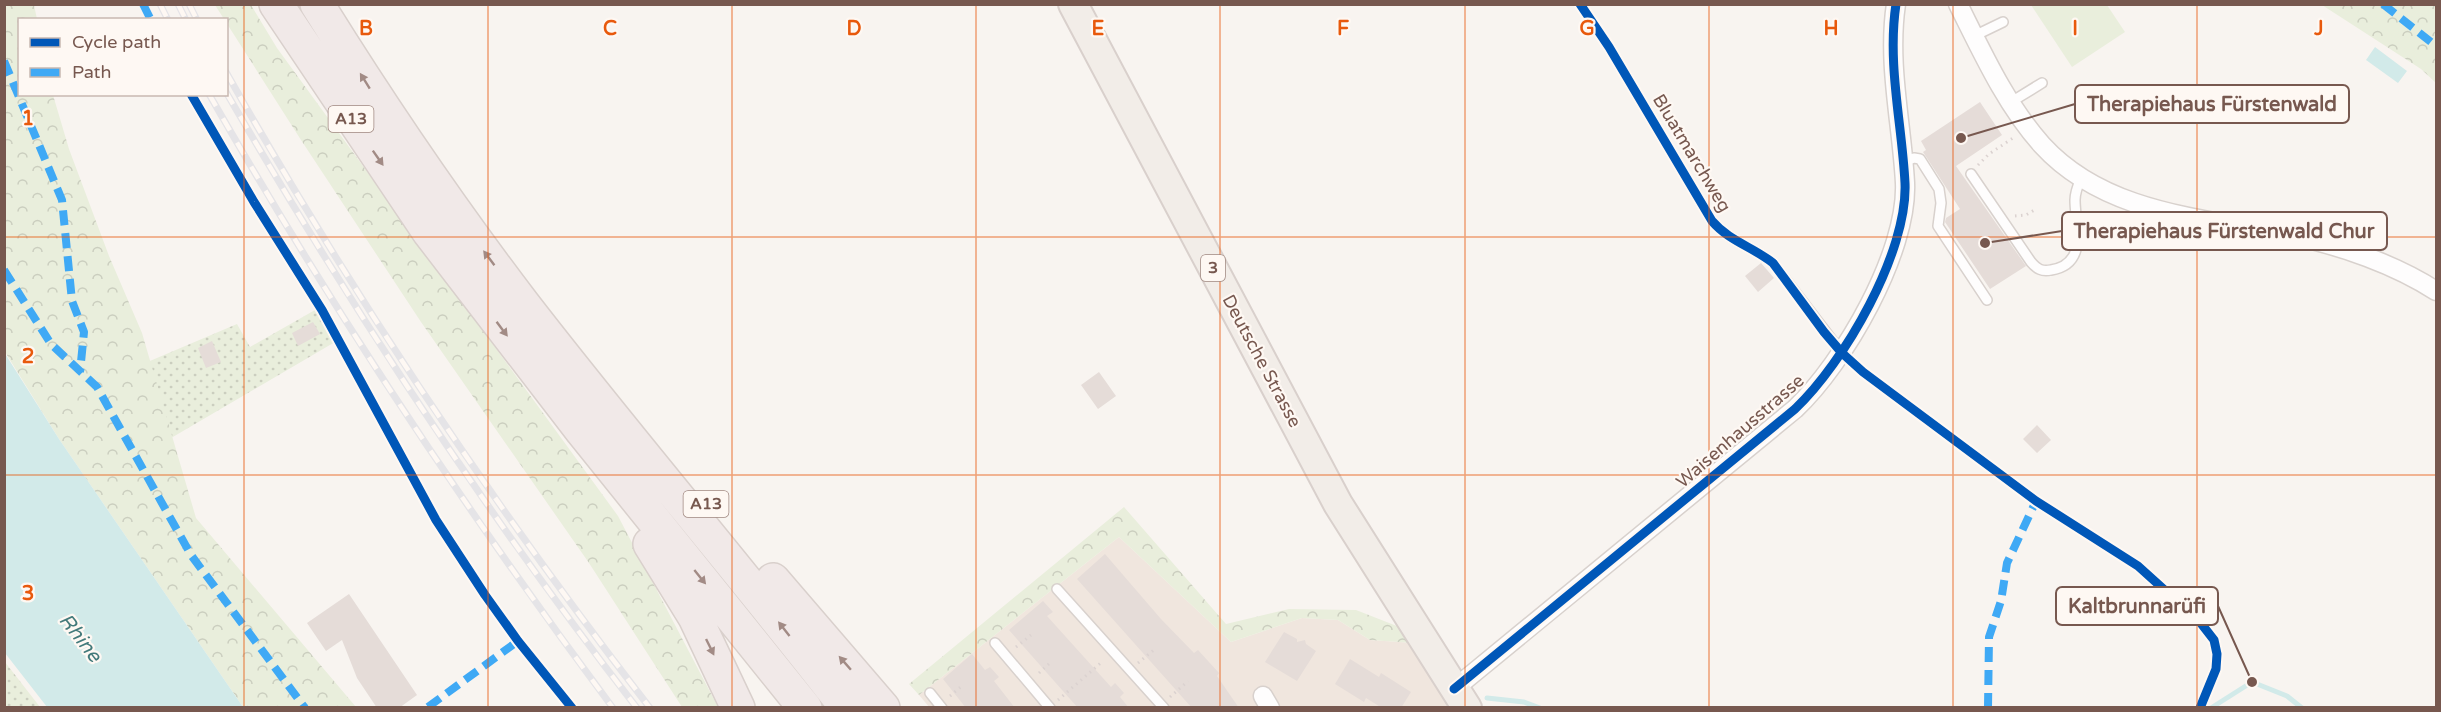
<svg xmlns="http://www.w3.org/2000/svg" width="2441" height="712" viewBox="0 0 2441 712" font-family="'Varela Round',sans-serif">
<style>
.residential{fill:#f0e6de}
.grass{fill:url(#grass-dots)}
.forest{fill:url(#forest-crowns)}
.pitch{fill:#e9eedc}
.water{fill:#d2eae9}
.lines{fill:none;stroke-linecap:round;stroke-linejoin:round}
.stream{stroke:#d2eae9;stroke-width:5}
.building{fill:#e5dcd8}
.lane-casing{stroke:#d8d1cd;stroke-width:12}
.street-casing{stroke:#d8d1cd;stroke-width:21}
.primary-casing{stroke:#d9d0cc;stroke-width:32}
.highway-casing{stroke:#d9d0cc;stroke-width:36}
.path{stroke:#dbd2d0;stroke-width:3;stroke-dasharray:1.5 4.5;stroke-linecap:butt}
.lane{stroke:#fefdfd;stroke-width:9}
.street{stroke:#fefdfd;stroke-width:18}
.primary{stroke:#f2ede8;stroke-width:28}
.highway{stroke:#f1e9e8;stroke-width:33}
.rail-casing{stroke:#e5e4e7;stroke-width:7}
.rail{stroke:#fef8f3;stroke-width:4.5;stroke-dasharray:14;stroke-linecap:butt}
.quiet{stroke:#3fa9f5;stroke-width:8;stroke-dasharray:15 8;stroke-linecap:butt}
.cycleway-casing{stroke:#fef8f3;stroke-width:13}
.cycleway{stroke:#0057b8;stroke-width:9}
.oneway{fill:#a28b85}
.grid{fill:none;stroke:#e8590c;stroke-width:1.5;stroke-opacity:0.55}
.labels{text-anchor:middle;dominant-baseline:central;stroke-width:4.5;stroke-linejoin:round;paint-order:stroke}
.shield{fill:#fef8f3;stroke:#a08880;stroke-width:1.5}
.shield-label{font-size:16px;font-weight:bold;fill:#77584f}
.street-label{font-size:18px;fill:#77584f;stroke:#fef8f3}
.water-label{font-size:20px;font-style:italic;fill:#437a7b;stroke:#fef8f3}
.grid-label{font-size:20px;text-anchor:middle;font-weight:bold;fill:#e8590c;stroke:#fef8f3;stroke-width:4.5;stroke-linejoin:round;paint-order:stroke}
.leader{fill:none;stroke:#77584f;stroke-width:2}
.callout-dot{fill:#77584f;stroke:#fef8f3;stroke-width:2}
.callout{fill:#fef8f3;stroke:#77584f;stroke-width:2}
.callout-label{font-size:20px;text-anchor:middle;font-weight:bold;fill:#77584f}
</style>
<defs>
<pattern id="grass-dots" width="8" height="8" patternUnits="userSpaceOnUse" patternTransform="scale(1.5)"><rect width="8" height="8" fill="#e9eedc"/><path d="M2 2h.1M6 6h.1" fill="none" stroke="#cbcebf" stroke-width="1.8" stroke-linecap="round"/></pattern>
<pattern id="forest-crowns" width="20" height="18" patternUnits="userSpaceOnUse" patternTransform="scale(1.5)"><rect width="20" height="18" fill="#e9eedc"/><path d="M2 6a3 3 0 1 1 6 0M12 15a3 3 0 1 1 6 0" fill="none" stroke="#cbcebf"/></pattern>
</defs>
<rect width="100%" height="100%" fill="#f8f4f0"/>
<path class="residential" d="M1119,537L1231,642L1302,618L1338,620L1370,640L1414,643L1461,707L930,708L919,695Z"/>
<path class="grass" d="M315,310L335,342L166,441L131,369L237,324L250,347Z
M5,662L40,707H6Z"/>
<path class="forest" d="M5,5H34L37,19L20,20V94L53,95L69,149L109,256L142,333L196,518L356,707H243L59,439L5,352Z
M215,5H251L277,48L618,516L718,707H682L589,563L421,322L301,140Z
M2322,5H2436V83L2421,69Z
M1124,507L1226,624L1289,609L1356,610L1407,630L1414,643L1370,640L1338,620L1302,618L1231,642L1119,537L919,695L909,684Z"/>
<path class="pitch" d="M2031,5H2107L2125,32L2072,67Z"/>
<path class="water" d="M2375,47L2407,71L2398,83L2366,60Z
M4,352L59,439L243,707H47L5,653Z"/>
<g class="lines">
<path class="stream" d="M1487,698L1524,702L1540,708
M2211,708L2252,682L2287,696L2302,708"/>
</g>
<path class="building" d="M1980,102L2002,135L1956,166L2026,266L1990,289L1945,222L1946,218L1960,209L1923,152L1926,150L1921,141Z
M1761,263L1774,278L1758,292L1745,276Z
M313,322L320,334L298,346L292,333Z
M212,341L221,362L206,368L198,348Z
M1099,372L1116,396L1098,409L1081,385Z
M2037,425L2051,440L2037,453L2023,439Z
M1105,554L1161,619L1194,653L1198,650L1219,673L1217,676L1239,708H1192L1077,579Z
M349,594L417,695L399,708H377L357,678L342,640L326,651L307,623Z
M1043,601L1053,612L1047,616L1111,687L1115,683L1124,693L1120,697L1129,708H1078L1009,630Z
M1284,632L1297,639V642L1305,640L1306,644L1316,651L1297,681L1265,662Z
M972,654L985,670L990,667L999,677L994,681L1015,708H966L943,679Z
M1350,659L1379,677L1381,673L1411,692L1401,708H1382L1366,698L1364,702L1335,684Z"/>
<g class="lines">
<g class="lane-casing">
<path id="lane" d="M1580,4L1609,47L1712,221C1729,241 1753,247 1773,263L1842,353
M1974,36L2003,22
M2011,102L2042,83
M1903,162L1914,158L1920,159L1939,189L1941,203L1938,226L1987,300
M1971,174L2031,262C2037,269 2042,272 2051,270C2089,264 2075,225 2075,200C2075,192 2078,185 2081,178
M1057,589L1164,708
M995,643L1050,708
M930,693L942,708"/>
</g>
<g class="street-casing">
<path id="street" d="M1958,4C1982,52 2006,105 2042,145C2106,215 2205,218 2293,236C2340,245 2396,265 2436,291
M1454,689L1795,409C1844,363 1908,252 1905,183C1902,124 1887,64 1896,4
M1263,696L1270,708"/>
</g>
<g class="primary-casing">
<path id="primary" d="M1073,4L1338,504L1467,708"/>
</g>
<g class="highway-casing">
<path id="highway" d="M276,4L429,232L582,431L805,708
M317,4C381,107 449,207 523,304C628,440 741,571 847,708
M650,544L695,617L738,708
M773,580L883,708"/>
</g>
<path class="path" d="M1978,165L1989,154L2013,138
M2015,216L2026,215L2036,209
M1016,647L1031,635
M1138,663L1155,649
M1039,673L1052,661
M950,696L963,685
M1170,697L1188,681
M1058,700L1103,661
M1207,708L1210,705"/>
<use href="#lane" class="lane"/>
<use href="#street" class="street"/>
<use href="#primary" class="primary"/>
<use href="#highway" class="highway"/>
<g class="rail-casing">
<path id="rail" d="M160,4L168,20
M178,4L186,20
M189,4L197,20
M226,72C351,294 494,506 650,708
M226,92C350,306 485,513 637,708
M209,94C331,308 466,511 613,708"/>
</g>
<use href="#rail" class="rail"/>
<path class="quiet" d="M143,4L151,20
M2383,4L2436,46
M4,61L62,200L72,301L84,332L80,372
M4,270L51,344L97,387L191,555L305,708
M428,707L518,641
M1988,708L1989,637L2001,601L2007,563L2036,501"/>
<g class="cycleway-casing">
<path id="cycleway" d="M1580,4L1609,47L1712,221C1729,241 1753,247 1773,263L1824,332L1842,353L1863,372L2036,501L2138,566L2200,622L2214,640L2217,654L2216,669L2200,708
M191,94L254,202L322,310L436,520L485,595L518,641L572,708
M1454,689L1795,409C1844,363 1908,252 1905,183C1902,124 1887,64 1896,4"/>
</g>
<use href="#cycleway" class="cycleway"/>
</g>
<defs><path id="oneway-solid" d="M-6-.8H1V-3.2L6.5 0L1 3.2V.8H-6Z" transform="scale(1.5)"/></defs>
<g class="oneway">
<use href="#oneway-solid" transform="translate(365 81) rotate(-122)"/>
<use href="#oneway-solid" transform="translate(378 158) rotate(55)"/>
<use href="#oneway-solid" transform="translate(489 258) rotate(-127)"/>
<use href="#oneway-solid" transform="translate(502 329) rotate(53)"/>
<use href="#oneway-solid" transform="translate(700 577) rotate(51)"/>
<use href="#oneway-solid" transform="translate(784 629) rotate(-128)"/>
<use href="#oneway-solid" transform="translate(710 647) rotate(64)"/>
<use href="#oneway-solid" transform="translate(845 663) rotate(-131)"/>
</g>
<path class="grid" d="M244,4V708M488,4V708M732,4V708M976,4V708M1220,4V708M1465,4V708M1709,4V708M1953,4V708M2197,4V708M4,237H2436M4,475H2436"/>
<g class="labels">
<g class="shield">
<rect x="328.5" y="106" width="45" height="26" rx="4.5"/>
<rect x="1201" y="255" width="24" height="26" rx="4.5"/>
<rect x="683.5" y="491" width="45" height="26" rx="4.5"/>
</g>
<g class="shield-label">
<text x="351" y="119">A13</text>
<text x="1213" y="268">3</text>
<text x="706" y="504">A13</text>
</g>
<g class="street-label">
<text transform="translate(1692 153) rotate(59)">Bluatmarchweg</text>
<text transform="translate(1262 361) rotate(62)">Deutsche Strasse</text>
<text transform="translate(1740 431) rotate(-41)">Waisenhausstrasse</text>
</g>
<g class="water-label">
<text transform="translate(80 638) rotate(52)">Rhine</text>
</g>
</g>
<g class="grid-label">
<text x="366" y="35">B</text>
<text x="610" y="35">C</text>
<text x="854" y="35">D</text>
<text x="1098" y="35">E</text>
<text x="1343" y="35">F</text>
<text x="1587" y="35">G</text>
<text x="1831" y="35">H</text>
<text x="2075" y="35">I</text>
<text x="2319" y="35">J</text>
<text x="28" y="125">1</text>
<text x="28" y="363">2</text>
<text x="28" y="600">3</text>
</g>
<path class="leader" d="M1961 138L2075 104M1985 243L2062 231M2252 682L2218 606"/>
<g class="callout-dot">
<circle cx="1961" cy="138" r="6"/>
<circle cx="1985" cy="243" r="6"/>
<circle cx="2252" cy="682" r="6"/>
</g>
<g class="callout">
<rect x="2075" y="85" width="274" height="38" rx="6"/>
<rect x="2062" y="212" width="325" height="38" rx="6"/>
<rect x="2056" y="587" width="162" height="38" rx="6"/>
</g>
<g class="callout-label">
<text x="2212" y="111">Therapiehaus Fürstenwald</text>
<text x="2224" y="238">Therapiehaus Fürstenwald Chur</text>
<text x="2137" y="613">Kaltbrunnarüfi</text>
</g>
<rect width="2441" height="712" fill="none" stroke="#77584f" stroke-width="12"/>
<rect x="18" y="18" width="210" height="78" fill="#fef8f3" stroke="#c8b8b1" stroke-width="1.5"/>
<rect x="30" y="38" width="30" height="9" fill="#0057b8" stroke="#c8b8b1" stroke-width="1.5"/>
<text x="72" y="48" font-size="18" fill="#77584f">Cycle path</text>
<rect x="30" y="68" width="30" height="9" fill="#3fa9f5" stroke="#c8b8b1" stroke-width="1.5"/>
<text x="72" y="78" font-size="18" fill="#77584f">Path</text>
</svg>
